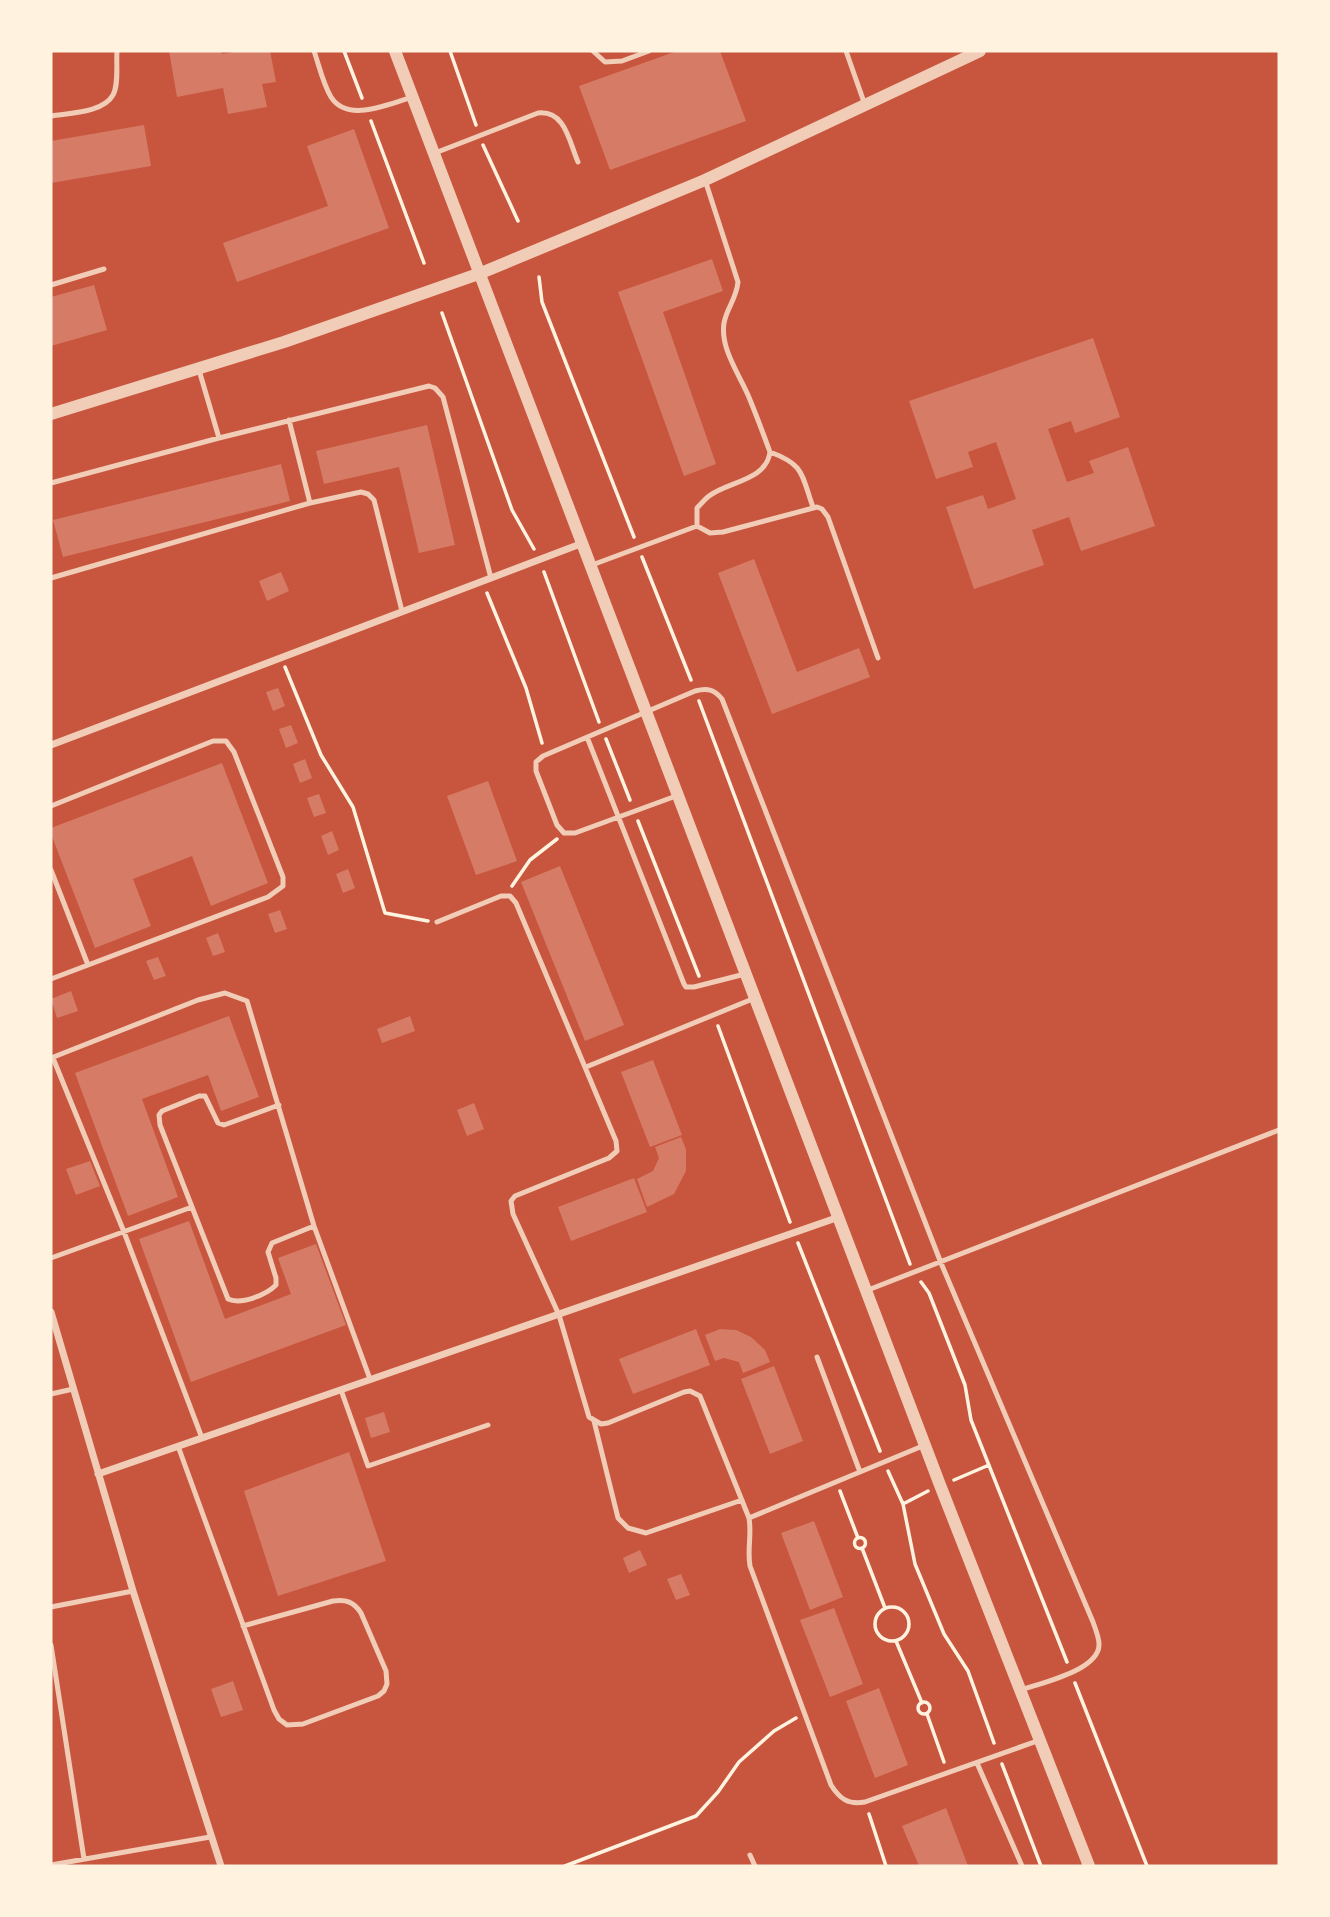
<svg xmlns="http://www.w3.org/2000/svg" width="1330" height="1917" viewBox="0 0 1330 1917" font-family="'Golos Text',sans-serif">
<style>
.building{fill:#d67c66}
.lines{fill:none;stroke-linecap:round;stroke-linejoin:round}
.path{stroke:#fff3e0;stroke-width:3.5}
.service{stroke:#f1ccb7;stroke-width:5}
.minor{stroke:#f1ccb7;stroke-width:7}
.tertiary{stroke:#f1ccb7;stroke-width:12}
</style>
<rect width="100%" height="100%" fill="#c8553d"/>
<path class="building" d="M169,51H221L222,54L240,51H270L276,82L262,84L267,107L228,114L223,88L177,97Z
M677,51H720L746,121L610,170L579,86Z
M144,125L151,166L51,183V141Z
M354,129L389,228L237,282L223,243L328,206L307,146Z
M712,259L723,291L663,312L716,464L684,476L618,292Z
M94,285L107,330L51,346V297Z
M1093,338L1120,417L1075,433L1071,421L1048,429L1067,482L1094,473L1089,461L1128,447L1155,526L1081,551L1069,517L1032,530L1044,565L974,589L946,507L983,495L988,509L1016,499L996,442L968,452L973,467L936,479L909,401Z
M427,425L455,545L419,553L399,467L324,484L316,451Z
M281,464L290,501L63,557L53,520Z
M754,559L797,672L859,648L870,677L772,714L718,573Z
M281,572L289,591L267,601L259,581Z
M278,688L285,706L273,711L266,692Z
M291,725L298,743L286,748L279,729Z
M305,759L312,778L300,783L293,764Z
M222,763L268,883L211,906L192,856L133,879L151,926L95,948L51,834V828Z
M488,781L517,861L476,875L447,796Z
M319,794L326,813L314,817L307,798Z
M332,831L339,850L328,855L321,836Z
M560,866L624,1025L585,1041L521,882Z
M348,869L355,888L343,893L336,874Z
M280,910L287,929L275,933L268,914Z
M218,933L225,952L213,956L206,938Z
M158,957L166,976L154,980L146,961Z
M71,991L78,1011L57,1018L51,999Z
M229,1016L259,1097L221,1111L208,1075L142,1099L178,1197L128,1216L75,1073Z
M410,1016L415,1031L382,1043L377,1029Z
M653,1060L682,1135L650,1147L621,1072Z
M474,1103L484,1129L467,1136L457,1110Z
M681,1137L686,1149V1171L674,1194L647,1207L637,1179L653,1171L659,1158L655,1147Z
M90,1161L100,1186L76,1195L66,1169Z
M634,1178L647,1212L571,1241L558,1207Z
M189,1221L225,1319L291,1294L278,1258L316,1244L346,1325L191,1382L139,1239Z
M696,1329L710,1365L633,1394L619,1359Z
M720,1329L736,1330L751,1337L765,1350L770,1362L743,1373L739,1362L724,1358L715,1361L705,1335Z
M774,1366L803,1441L770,1454L741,1379Z
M384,1412L390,1432L371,1438L365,1418Z
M349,1452L386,1561L278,1596L244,1491Z
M814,1521L843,1597L810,1610L781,1533Z
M640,1550L647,1565L629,1573L623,1558Z
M681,1574L690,1595L676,1600L667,1579Z
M834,1608L863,1684L830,1697L800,1620Z
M233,1681L243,1710L221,1717L211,1689Z
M879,1688L908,1765L875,1778L846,1701Z
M946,1808L968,1866H919L902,1826Z"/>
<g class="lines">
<path class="path" d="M344,51L362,98
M450,51L476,125
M371,121L424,263
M483,145L518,221
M539,277L542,302L634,537
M442,313L512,510L534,549
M642,557L691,680
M544,572L599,722
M487,593L526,688L542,743
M285,667L321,755L353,807L385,913L428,921
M699,701L910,1264
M606,739L630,800
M638,821L699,976
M512,886L530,860L557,839
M718,1026L790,1222
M798,1243L880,1451
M921,1282L929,1293L965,1385L971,1420L1067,1662
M888,1471L903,1504
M954,1480L989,1465
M840,1491L858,1538
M928,1491L903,1504L915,1564L944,1634L968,1671L994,1743
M854.5 1543a5.5 5.5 0 1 1 11 0a5.5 5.5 0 1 1-11 0Z
M862,1548L885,1608
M875 1624a17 17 0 1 1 34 0a17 17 0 1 1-34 0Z
M896,1641L922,1703
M1075,1683L1147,1866
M918 1708a6 6 0 1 1 12 0a6 6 0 1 1-12 0Z
M927,1714L944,1762
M1002,1764L1041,1866
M869,1814L886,1866
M565,1866L696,1816L718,1792L739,1762L774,1731L796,1718"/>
<path class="service" d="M314,51C319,65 323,84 331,97C348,124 390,103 413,97
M593,51L605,62L622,61L649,51
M846,51L865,105
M51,116C69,113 103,113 113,95C119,84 116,64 117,51
M435,153L538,113C565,110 569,141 578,162
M51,285L104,269
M199,370L219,438
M289,420L310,503L361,492L368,494L374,500L402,611
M770,452C805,465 801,474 813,507
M51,483L219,438L429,386L435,388L443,397L491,578
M697,526V508C701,504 705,499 709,496C729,481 766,481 770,452C763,433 756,414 748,395C739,374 720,348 724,323C727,307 736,300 738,282L705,180
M592,565L697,526L710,533L723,532L817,507L822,509L828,517L878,658
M51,578L310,503
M587,737L684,984L686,987H694L745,974
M676,796L575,833H564L557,825L536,771V762L543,756L695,691C707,688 714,689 722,699L941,1263L1093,1622C1095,1628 1099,1637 1099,1644C1100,1670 1041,1683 1021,1690
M51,806L213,741H226L234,752L283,877V886L268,897L51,979
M51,870L88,965
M437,922L501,896H510L516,903L616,1141L617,1151L609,1158L515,1196L511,1201L513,1214L559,1315L589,1417L601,1424L608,1423L684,1392L690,1391L700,1396L749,1518C752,1535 747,1549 750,1566L831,1785C840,1799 848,1805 865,1802L1040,1740
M51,1058L198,1000L225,993L247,1001L314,1226L370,1379
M53,1058L124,1232L202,1438
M586,1067L755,998
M192,1207L160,1125L159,1115L162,1111L199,1096H205L218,1123L224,1125L279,1105
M51,1258L192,1207L228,1299C241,1305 266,1295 276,1285V1278L268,1252L272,1243L314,1226
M868,1290L1279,1130
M817,1357L860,1472
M341,1390L368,1466L488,1425
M51,1394L73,1389
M594,1421L618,1518L628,1528L646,1533L742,1500
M178,1446L274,1710L279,1719L287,1725L303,1724L378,1696L384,1691L387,1684L386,1671L361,1613C354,1602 346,1599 333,1601L243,1626
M749,1518L925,1445
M51,1607L133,1591
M51,1645L84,1859
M977,1763L1022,1866
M750,1855L755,1866
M51,1865L210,1837"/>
<path class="minor" d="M51,745L583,543
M51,1312L133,1591L221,1866
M98,1474L839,1217"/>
<path class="tertiary" d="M395,51L940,1485L1089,1866
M51,414L284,342L481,273L705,180L980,51"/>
</g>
<rect width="1330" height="1917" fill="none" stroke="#fff3e0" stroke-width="105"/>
</svg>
